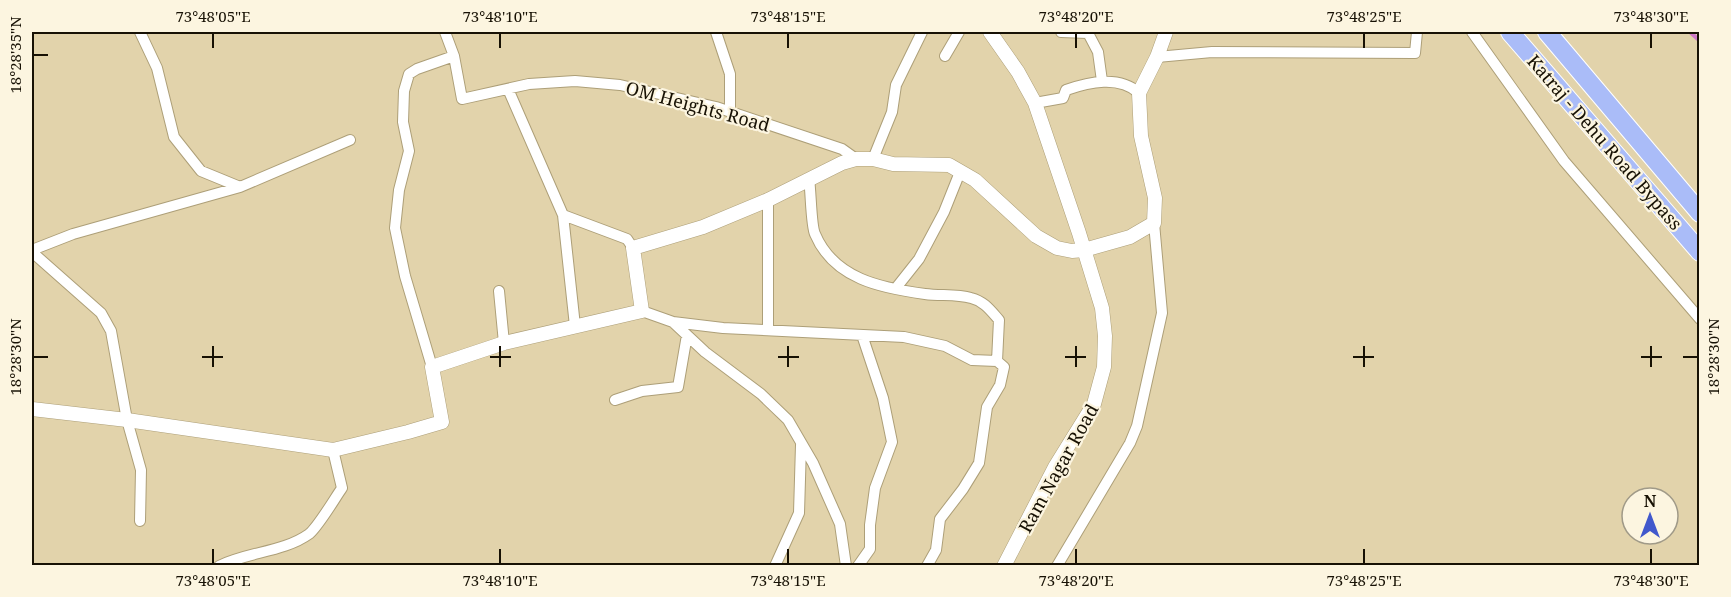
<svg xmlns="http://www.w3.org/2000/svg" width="1731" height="597" viewBox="0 0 1731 597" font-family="'Noto Serif',serif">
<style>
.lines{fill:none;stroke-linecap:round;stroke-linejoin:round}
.stream{stroke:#ce78c7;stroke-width:4}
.minor-casing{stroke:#ad9f78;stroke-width:12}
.tertiary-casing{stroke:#ad9f78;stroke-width:15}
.trunk-casing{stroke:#fff;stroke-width:20}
.minor{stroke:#fff;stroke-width:10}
.tertiary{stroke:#fff;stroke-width:14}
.trunk{stroke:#aabcf8;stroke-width:18}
.ticks{fill:none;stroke:#171104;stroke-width:2}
.labels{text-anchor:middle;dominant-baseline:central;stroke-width:4.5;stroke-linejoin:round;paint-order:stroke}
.street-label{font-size:18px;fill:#171104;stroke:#fcf5e0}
.neatline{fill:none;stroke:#171104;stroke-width:2}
.ticks-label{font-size:15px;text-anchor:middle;fill:#171104}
</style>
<rect width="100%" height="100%" fill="#e2d3ab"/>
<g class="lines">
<path class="stream" d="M1690,32L1700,41"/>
<g class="minor-casing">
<path id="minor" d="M140,32L157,68L174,137L201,171L240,187
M445,32L454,56L462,99L529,84L575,81L620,85L716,107L842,149L856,159
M716,32L730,74V111
M1061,32L1088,33L1098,52L1102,81
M1472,32L1564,161L1700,319
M945,56L959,32
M1157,57L1212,52L1415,53L1417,32
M508,89L563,215L627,239L633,248
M1035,103L1063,98L1066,90C1089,82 1119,75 1139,93
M873,159L892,112L896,85L922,32
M768,200V330
M563,215L575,326
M32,250L73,234L240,187L350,140
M32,252L101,313L111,331L127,420L141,470L140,521
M896,288L919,259L944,212L960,172
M499,291L504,343
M642,311L673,322L723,328L904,337L945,346L972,360L997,361L999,320C991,311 984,301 971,298C957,294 940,296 925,294C881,288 834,279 815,234C811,226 811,191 809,179
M673,322L705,352L761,394L788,420L813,463L840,524L846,566
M432,367L405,276L395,228L399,190L409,151L403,122L404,91L409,74L417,69L454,56
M615,400L642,391L678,387L687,335
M219,566C247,552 284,552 309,534C318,527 335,498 342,488L333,450
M775,566L799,513L801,445
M858,566L870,549V525L875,488L892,442L883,398L862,335
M927,566L936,550L940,519L963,489L979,463L987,407L1000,385L1004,367L997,361
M1057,566L1130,443L1137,426L1162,313L1154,223"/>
</g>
<g class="tertiary-casing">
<path id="tertiary" d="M990,32L1018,72L1035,103L1079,233L1102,308L1105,336L1104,367L1094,404L1055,467L1004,566
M32,409L127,420L333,450L408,432L442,422L432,367L504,343L642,311L633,248L703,227L768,200L842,163L856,159H873L893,164L949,165L975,180L1036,236L1057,248L1072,251L1084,250L1130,237L1154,223L1155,198L1141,136L1139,93L1157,57L1166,32"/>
</g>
<g class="trunk-casing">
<path id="trunk" d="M1510,32L1700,252
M1547,32L1700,213"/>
</g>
<use href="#minor" class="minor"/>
<use href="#tertiary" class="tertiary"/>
<use href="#trunk" class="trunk"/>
</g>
<path class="ticks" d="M213,33V48M500,33V48M788,33V48M1076,33V48M1364,33V48M1651,33V48M33,55H48M213,346V367M500,346V367M788,346V367M1076,346V367M1364,346V367M1651,346V367M33,357H48M202,357H223M490,357H511M778,357H799M1065,357H1086M1353,357H1374M1641,357H1662M1683,357H1698M213,549V564M500,549V564M788,549V564M1076,549V564M1364,549V564M1651,549V564"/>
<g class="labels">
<g class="street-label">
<text transform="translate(698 106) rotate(15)">OM Heights Road</text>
<text transform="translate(1605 142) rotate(49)">Katraj - Dehu Road Bypass</text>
<text transform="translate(1058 468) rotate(-61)">Ram Nagar Road</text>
</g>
</g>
<rect width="1731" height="597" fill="none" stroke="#fcf5e0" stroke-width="66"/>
<g transform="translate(1650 516)"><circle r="28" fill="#fcf5e0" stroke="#a09a88" stroke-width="1.5"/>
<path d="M0-4.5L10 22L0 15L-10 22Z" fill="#4158cc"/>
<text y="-9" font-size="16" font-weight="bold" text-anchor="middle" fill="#171104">N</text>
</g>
<rect x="33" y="33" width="1665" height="531" class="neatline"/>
<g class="ticks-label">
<text x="213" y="22">73°48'05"E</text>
<text x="500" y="22">73°48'10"E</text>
<text x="788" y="22">73°48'15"E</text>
<text x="1076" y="22">73°48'20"E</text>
<text x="1364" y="22">73°48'25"E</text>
<text x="1651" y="22">73°48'30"E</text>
<text transform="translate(16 55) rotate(-90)" y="5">18°28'35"N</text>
<text transform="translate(16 357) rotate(-90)" y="5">18°28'30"N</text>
<text transform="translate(1714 357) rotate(-90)" y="5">18°28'30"N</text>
<text x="213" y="586">73°48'05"E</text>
<text x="500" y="586">73°48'10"E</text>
<text x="788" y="586">73°48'15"E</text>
<text x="1076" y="586">73°48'20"E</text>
<text x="1364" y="586">73°48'25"E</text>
<text x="1651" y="586">73°48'30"E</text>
</g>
</svg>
